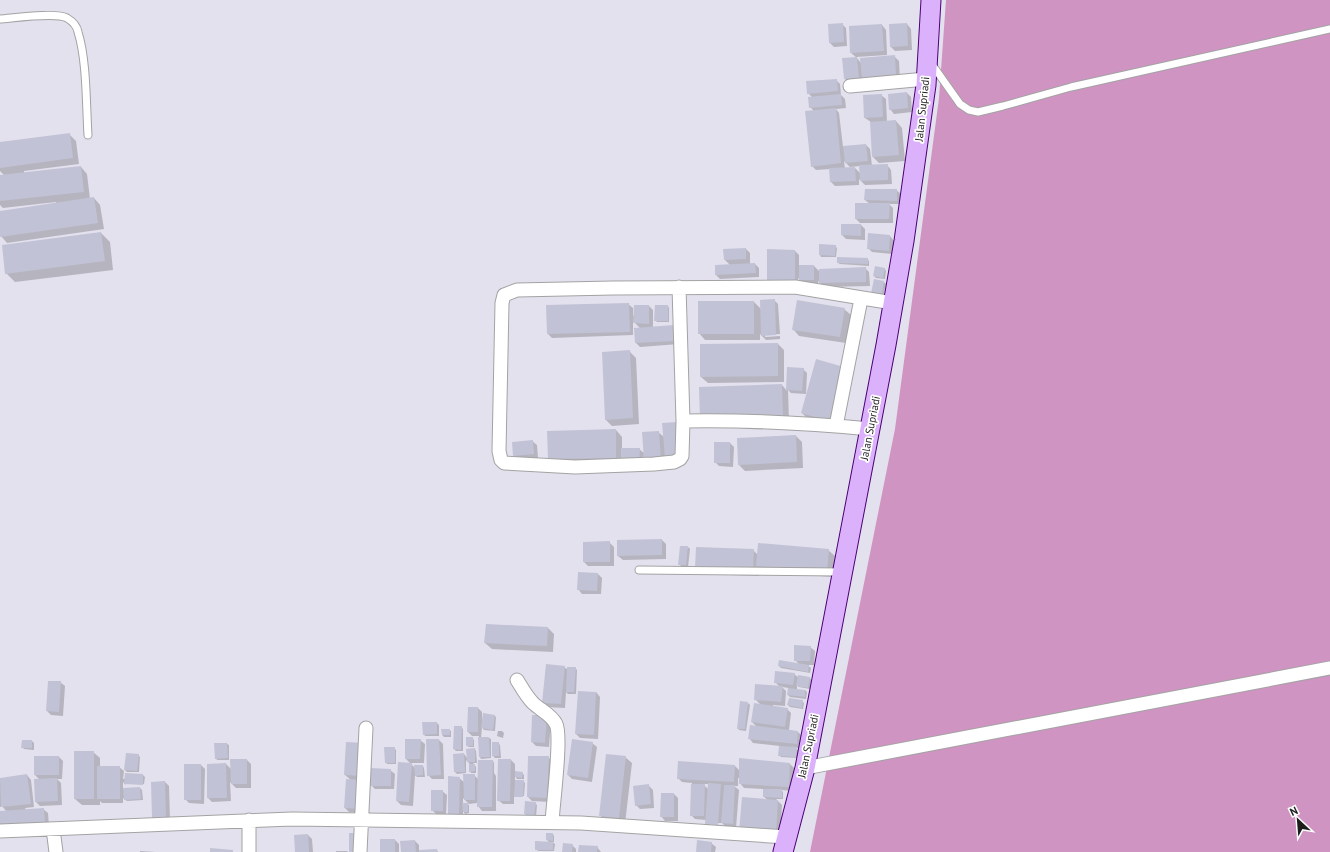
<svg xmlns="http://www.w3.org/2000/svg" width="1330" height="852" viewBox="0 0 1330 852" font-family="'PT Sans',sans-serif">
<style>
.forest{fill:#cf94c1}
.shadow{fill:#0003;fill-rule:evenodd}
.building{fill:#c1c2d5}
.lines{fill:none;stroke-linecap:round;stroke-linejoin:round}
.service-casing{stroke:#a3a3a3;stroke-width:9}
.minor-casing{stroke:#a3a3a3;stroke-width:15}
.secondary-casing{stroke:#4b0175;stroke-width:21}
.service{stroke:#fff;stroke-width:7}
.minor{stroke:#fff;stroke-width:13}
.secondary{stroke:#dcb1fc;stroke-width:19}
.labels{text-anchor:middle;dominant-baseline:central;stroke-width:3.5;stroke-linejoin:round;paint-order:stroke}
.street-label{font-size:11px;fill:#1c1c1c;stroke:#fff}
</style>
<rect width="100%" height="100%" fill="#e4e1ee"/>
<path class="forest" d="M946,0H1330V852H810L895,429L939,98Z"/>
<path class="shadow" d="M842,24L846,28L847,46L834,47L830,43L829,25Z
M907,24L911,29L912,50L895,51L891,47Z
M882,25L886,30L887,55L856,57L861,63L894,56L899,61L900,80L849,83L845,79L857,58L851,53Z
M836,80L840,84L841,95L845,99L846,108L836,109L839,113L843,147L866,145L870,149L872,166L887,165L891,170L892,184L865,185L859,179V185L835,186L831,182L830,169L816,170L812,166L814,111L810,107L812,97L808,93ZM844,161L850,167L860,166L861,174L855,168L845,169Z
M907,93L911,97L912,112L894,114L890,109Z
M881,95L886,99L887,122L896,121L902,128L905,161L879,163L873,157L871,122L865,118Z
M69,134L76,141L79,164L24,171V173L81,167L87,174L90,199L94,198L100,205L104,229L7,243L1,236L0,212L56,204V202L3,208L0,205V176L4,175L0,171V143Z
M896,190L901,194L900,204H889L893,208V223H860L856,219L870,204L865,200Z
M842,225H861L865,229V240L846,239L842,235Z
M101,233L110,242L113,270L15,282L6,273Z
M890,236L894,241L892,254L872,252L868,248Z
M835,246L837,248L836,257H821L820,255Z
M746,249L750,253V264H755L759,268V277L720,279L716,275V266L730,265L725,260Z
M795,251L799,255V266H814L820,272L865,268L869,272L870,286L824,287L818,281V283L804,284L798,278V286L772,285Z
M867,259L869,261V266L840,264L838,263Z
M885,269L886,271L885,279L876,278L874,276Z
M884,282L886,284L882,301L873,299Z
M774,300L778,304L780,334L765,335V337L780,336V339L766,340L760,334V340H705L699,333V302H754L761,309Z
M628,304L633,308V316L649,306L653,310V328L674,326L679,344L640,347L636,343L635,329H633V335L552,338L548,334ZM633,321L640,328L633,329Z
M668,306L669,308V322H657L655,320Z
M844,309L851,315L846,343L799,336L793,329Z
M778,344L784,350V382L708,383L701,377Z
M630,352L636,358L639,424L612,426L606,420Z
M788,368L803,369L807,373L806,394L791,393L788,390L789,422L708,424L782,385L787,391Z
M843,368L835,426L808,419L802,413Z
M616,430L622,437V449H639L644,453L643,466L555,465L549,458Z
M658,432L664,437L670,462L664,456V463L645,460Z
M796,436L802,442L803,468L745,471L739,465Z
M532,441L537,445L538,458L518,459L514,455Z
M730,443L734,447L733,467L719,466L715,462Z
M662,540L666,544V559L623,560L618,556Z
M609,542L614,547V566H588L584,562Z
M688,547L690,549L688,567L681,566L679,564Z
M753,550L758,555L828,550L835,556L833,577L764,572L759,567V576L702,574Z
M598,574L602,578L601,594H582L578,589Z
M548,628L554,634L553,652L492,649L485,643Z
M810,647L815,651L814,665H807L811,668L810,673L781,668L779,666L799,664L795,660Z
M564,667L568,670L575,668L577,670L576,694H568L566,692L565,708L547,707L543,703Z
M794,674L799,678H810L811,680L810,689L799,687L797,685V690H805L807,692L806,699L790,697L788,695L789,688L782,687L786,691L785,706L773,705V707L787,709L791,713L789,730L798,732L802,736L801,748H796L798,750V758L781,757L779,755L780,746L753,743L749,738L757,727L752,722L761,705L755,699L780,687L775,682Z
M60,682L65,686L63,716L51,715L47,711Z
M596,692L600,697L598,739L580,738L576,734Z
M802,701L804,703L803,709L790,707L788,705Z
M748,703L750,705L746,731L739,730L738,728Z
M478,708L482,712V722L495,716L496,717L495,731L484,730L482,727L481,738H489L491,739V758L481,759L480,757L479,736H472L468,732Z
M533,716L551,720L549,747L536,746L532,742Z
M437,723L439,725V736H425L424,734Z
M461,727L463,729V751H456L454,749Z
M449,730L451,731V737H444L442,735Z
M498,731H502L504,733L503,738L497,736Z
M472,738L474,740V747H469L467,746Z
M420,740L425,744L424,763H410L415,768L423,766L424,768L425,777H417L415,775L413,806L401,805L397,801L411,764L406,759Z
M439,740L443,744L444,779H432L428,775Z
M32,741L34,743V750L24,749L22,747Z
M498,743L500,745L501,758H495L493,756Z
M592,743L597,747L592,782L572,779L568,775Z
M227,744L229,745V760H217L216,758Z
M364,744V812H349L345,808L351,780L345,775Z
M394,748L396,750V764H387L386,762Z
M475,749L476,751L477,763H473L476,767V773H471L470,771L471,765L466,760V773L457,774L455,772L454,755L464,754L467,758Z
M93,752L100,758V767H119L124,771L123,779L143,775L145,777L144,784L126,783V785L123,782V789L140,788L142,790L143,800L127,801L123,798V803H102L100,801V805H82L75,799Z
M138,755L140,757L139,772H127L125,770Z
M59,757L63,761L62,779H57L61,783L62,805L40,806L36,802L40,780L35,775Z
M529,757H548L552,761L551,802L532,801L528,797Z
M625,757L632,763L625,824L606,822L600,815Z
M247,760L251,764V788H236L230,782L231,801L212,802L208,798L226,764L232,770Z
M499,760H511L515,764V772L522,773L524,775V779H517L515,776V781H523L525,783L524,796H514V804H503L498,800Z
M493,761L494,763V773L496,776V811H482L478,806V803L467,804L469,805V813L465,814L463,811V819H453L459,778L465,783L474,775L479,780ZM463,798L469,804H463Z
M790,764L794,768L793,791L781,790L783,792V799H776L782,805L780,838L744,835L768,800L764,797V789L744,788L740,783V778H738V786H734L739,790L736,828L726,827L722,823H709L710,828L706,824V820L695,819L691,815L692,783L682,782L678,778L735,766L740,771ZM703,784H709L708,789Z
M201,765L205,769L204,804L189,803L185,799Z
M390,770L395,774L394,789H375L371,785Z
M27,775L31,780L34,807L25,808L26,810L43,809L48,813L49,827L0,812H7L2,806L0,807V779Z
M165,782L169,786L170,821H157L153,817Z
M648,785L653,790L654,808L640,809L636,805Z
M442,791L447,795L446,814H436L432,810Z
M674,794L678,798V821H665L661,816Z
M535,803L537,805L536,817L527,816L525,814Z
M553,834L554,836V842H552L555,844L554,851H538L536,849L550,843L547,840Z
M308,835L312,839L313,852H296Z
M395,840L399,844V852H381Z
M415,841L419,845V851L437,850L438,852H402Z
M711,843L716,847L715,852H697Z
M572,845L576,849V852H563Z
M597,847L601,852H579Z
M140,851L156,852H140Z
M336,851H347L348,852H336Z"/>
<path class="building" d="M843,23L844,42L829,43L828,24Z
M907,23L908,46L890,47L889,24Z
M882,24L884,51L850,53L849,26Z
M895,55L896,76L862,79L860,58Z
M857,57L859,78L844,79L842,58Z
M837,79L838,91L807,94L806,81Z
M907,92L908,108L889,110L888,94Z
M841,94L842,105L809,108L808,97Z
M882,94L883,117L864,118L863,95Z
M836,108L841,163L811,167L805,111Z
M896,120L899,155L872,157L870,122Z
M70,133L73,158L0,168V142Z
M866,144L868,161L845,163L843,146Z
M888,164V180L860,181L859,165Z
M81,166L84,192L0,201V175Z
M855,167L856,181L830,182L829,168Z
M865,189H897V201L864,200Z
M94,197L98,223L0,237V211Z
M855,203H890L889,219H855Z
M841,224H861V236L841,235Z
M101,232L105,261L5,274L2,245Z
M868,233L890,235L889,251L867,249Z
M819,244L836,245L835,256L819,255Z
M746,248V259L724,260L723,249Z
M767,249L795,250V282L767,281Z
M837,257L868,258V264L837,263Z
M755,263L756,273L715,275V265Z
M799,265H814V280H799Z
M875,266L885,268L883,278L873,276Z
M866,267V282L819,283V269Z
M874,279L884,281L881,300L870,298Z
M775,299L776,335L761,336L760,300Z
M797,300L845,308L840,337L792,330Z
M698,301H754V334H698Z
M629,303L630,332L547,334L546,305Z
M634,305H649V324L633,323Z
M655,305H668V321H654Z
M674,325L675,341L635,343L634,328Z
M778,343V376L700,377V344Z
M630,350L633,418L605,420L602,352Z
M816,359L844,367L829,421L801,413Z
M787,367L804,368L802,391L786,390Z
M782,384L783,416L700,418L699,387Z
M677,422L680,456L665,458L662,423Z
M616,429V458L548,459L547,431Z
M659,431L661,459L644,460L642,432Z
M796,435L797,462L738,465L737,438Z
M533,440L534,454L513,456L512,442Z
M714,442H730V463H714Z
M621,448H640L639,462H621Z
M662,539V555L617,556V540Z
M610,541V562H583V542Z
M758,543L829,549L827,571L756,566Z
M680,546H688L686,565H678Z
M696,547L754,549L753,570L695,568Z
M578,572L598,573L597,591L577,590Z
M486,624L548,627L547,646L484,643Z
M794,645L811,646L810,661H794Z
M779,660L809,665L808,672L778,666Z
M546,664L565,666L561,704L542,703Z
M567,667H576L574,692H566Z
M775,671L795,673L793,685L774,683Z
M798,675L810,677L808,688L796,686Z
M48,681H61L59,712L46,711Z
M755,684L783,686L781,702L754,700Z
M788,688L805,690V697L787,695Z
M578,691L596,692L594,735L575,734Z
M789,698L803,700L802,708L787,705Z
M740,701L748,702L745,729H737Z
M754,703L788,708L785,727L751,722Z
M468,707H478V732H467Z
M483,713L495,715L493,730L481,728Z
M532,715H547L545,743L531,742Z
M422,722H437V734L423,735Z
M750,725L798,731L797,744L748,739Z
M454,726H462L461,750L453,749Z
M441,729H450V735H442Z
M466,737H473V746H466Z
M478,737H489L490,757H479Z
M405,739H421L420,759H405Z
M426,739H439L441,775L427,776Z
M572,739L593,742L588,778L567,775Z
M22,740H32V748H21Z
M346,742L365,743L362,776L344,775Z
M492,742H499V756H492Z
M214,743H227L228,758L215,759Z
M779,746L797,747L796,757L778,756Z
M384,747H395V763H385Z
M475,748V762H467L466,749Z
M74,751H94V799H74Z
M126,753L139,754L137,771L124,770Z
M464,753L465,772H454L453,754Z
M606,754L626,756L619,818L599,816Z
M34,756H59V775H34Z
M528,756H549L547,798L527,797Z
M739,758L790,763L789,787L739,784Z
M230,759H247V784H231Z
M498,759H511L510,801H497Z
M478,760H493L492,807H477Z
M678,761L735,765L734,782L677,779Z
M398,762L412,763L409,802L396,801Z
M226,763L227,798H207V764Z
M184,764H201V800H184Z
M469,764H475V771L469,772Z
M414,765H423V775L415,776Z
M97,766H120V799H97Z
M370,768L391,769V786H370Z
M515,771L523,772L522,778L515,777Z
M125,773L143,774V785L124,784Z
M27,774L31,804L1,807L0,778Z
M463,774H475V800H464Z
M448,776L460,777L459,815H448Z
M57,778L58,801L35,802L34,779Z
M346,779L362,780L360,809L344,808Z
M515,780H524L523,797H514Z
M165,781L166,817L152,818L151,782Z
M708,783L721,784L718,825L705,824Z
M649,784L651,804L635,806L633,786Z
M691,784H705L704,816H690Z
M724,785H735L733,824L721,823Z
M140,787L141,799L124,800L123,788Z
M763,789H782V798L763,797Z
M431,790H443V811H431Z
M661,793H674V817H660Z
M742,797L778,800L776,834L739,832Z
M525,801L536,802L534,816L524,814Z
M462,803H468V812H463Z
M44,808L45,823L0,826V811Z
M349,833H360L359,852H349Z
M546,833H553V841L546,840Z
M308,834L309,852H295L294,835Z
M380,839H395V852H380Z
M415,840L416,852H401L400,841Z
M697,840L712,842L711,852H696Z
M535,841L553,842V850H535Z
M563,843L573,844L572,852H562Z
M579,845L598,846L597,852H578Z
M210,848L233,850V852H210Z
M437,849V852H419V850Z"/>
<g class="lines">
<g class="service-casing">
<path id="service" d="M0,19C14,18 56,12 67,18C72,21 77,26 78,32C87,61 86,104 88,135
M931,63L960,104L969,110L978,112L1003,106L1071,87L1330,29
M639,570L841,572"/>
</g>
<g class="minor-casing">
<path id="minor" d="M850,86L926,79
M679,287L683,421C746,420 808,423 870,429
M683,421L682,456L680,459L674,462L654,464L575,467L504,463L501,460L499,451L502,303L504,295L517,290L613,288L795,287L893,303
M836,426L861,299
M517,680C522,688 526,696 533,703C540,710 551,714 556,724C562,736 553,804 552,822
M805,768L1330,668
M53,829L56,852
M0,831L292,819L581,823L786,837
M249,852V820
M360,852L366,728"/>
</g>
<g class="secondary-casing">
<path id="secondary" d="M783,852L805,768L886,345L904,241L926,85L931,0"/>
</g>
<use href="#service" class="service"/>
<use href="#minor" class="minor"/>
<use href="#secondary" class="secondary"/>
</g>
<g class="labels">
<g class="street-label">
<text transform="translate(922 109) rotate(-84)">Jalan Supriadi</text>
<text transform="translate(870 428) rotate(-79)">Jalan Supriadi</text>
<text transform="translate(808 746) rotate(-78)">Jalan Supriadi</text>
</g>
</g>
<g transform="translate(1298 820) rotate(334)" stroke="#ffffff" stroke-width="3" paint-order="stroke">
<path d="M0-3L7 15L0 10L-7 15Z" fill="#1c1c1c"/>
<text y="-6" font-size="11" font-weight="bold" text-anchor="middle" fill="#1c1c1c">N</text>
</g>
</svg>
